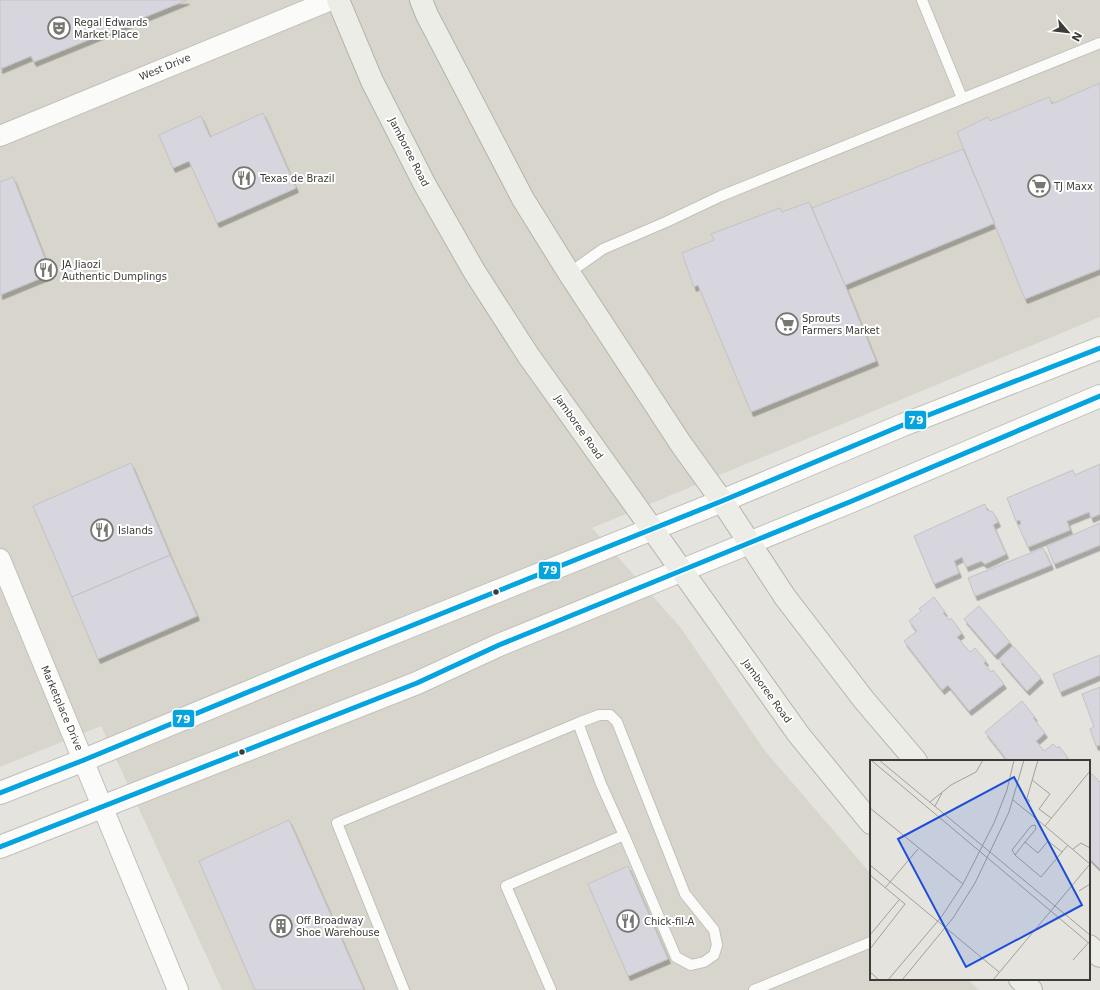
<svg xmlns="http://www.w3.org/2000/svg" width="1100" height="990" viewBox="0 0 1100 990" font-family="'DejaVu Sans',sans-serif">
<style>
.built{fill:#d8d6cc}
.building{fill:#d7d6de;stroke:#c4c3c3;filter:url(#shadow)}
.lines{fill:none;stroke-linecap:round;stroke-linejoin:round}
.lane-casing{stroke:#c1c0bc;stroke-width:12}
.street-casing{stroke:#c1c0bc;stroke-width:22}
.secondary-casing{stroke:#c1c0bc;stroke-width:24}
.primary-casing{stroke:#b3b4aa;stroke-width:24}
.lane{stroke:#fbfbfa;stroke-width:10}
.street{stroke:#fbfbfa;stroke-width:20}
.secondary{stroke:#fbfbfa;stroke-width:22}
.primary{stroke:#ecede7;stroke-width:22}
.bus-1-casing{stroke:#fff;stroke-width:8}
.bus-1{stroke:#06a4df;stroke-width:5}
.bus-dot{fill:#3d3c38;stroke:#fff;stroke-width:1.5}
.labels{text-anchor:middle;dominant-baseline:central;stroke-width:4;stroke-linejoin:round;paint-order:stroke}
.poi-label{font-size:10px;fill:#3d3c38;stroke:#fff;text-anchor:start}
.street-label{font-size:10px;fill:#3d3c38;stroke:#fff}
.inset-road{fill:none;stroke:#a1a09c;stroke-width:1}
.view{fill:#1d4ed8;fill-opacity:0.15;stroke:#1d4ed8;stroke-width:2}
.inset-edge{fill:none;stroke:#3d3c38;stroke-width:2}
.line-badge{stroke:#fff;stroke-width:1.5}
.badge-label{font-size:11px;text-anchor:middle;font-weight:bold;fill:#fff}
</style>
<defs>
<filter id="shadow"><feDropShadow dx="2.5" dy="4.5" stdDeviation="0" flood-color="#0004"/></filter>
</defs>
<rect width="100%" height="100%" fill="#e4e3de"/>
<path class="built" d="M0,0H1100V317L592,528L681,628L765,751L871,874V979H968L979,990H222L101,726L0,767Z"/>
<path class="building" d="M0,0H187L34,62L31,56L0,69Z
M1100,83V269L1025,299L957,132L988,117L990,121L1049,97L1052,104Z
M263,113L296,188L217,223L189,161L173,168L159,135L201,116L210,137Z
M963,149L995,223L845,285L812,208Z
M13,177L51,274L0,295V182Z
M809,202L845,285L876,361L751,412L698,285L694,287L682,253L714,240L711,234L780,208L782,212Z
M131,463L170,555L72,597L33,506Z
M1100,464V514L1091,518L1089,512L1067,521L1070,530L1028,547L1018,525L1021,524L1020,520L1016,521L1007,498L1073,470L1075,475Z
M985,504L987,510L993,512L998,522L993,525L1006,554L985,564L981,561L966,567L962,557L954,561L959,573L934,584L914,536Z
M1100,523V545L1054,564L1047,546Z
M1043,548L1051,565L975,596L968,578Z
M170,555L197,616L98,659L72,597Z
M934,597L945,612L943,613L949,620L951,618L962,633L957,637L970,652L975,648L986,661L984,663L991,672L993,670L1004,684L969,711L948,685L942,690L904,641L917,631L909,621L921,611L919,609Z
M979,606L1010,642L995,655L964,619Z
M1013,646L1041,678L1027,691L999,659Z
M1100,655V675L1060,692L1053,674Z
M1100,687V745L1096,746L1090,729L1094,727L1082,694Z
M1022,701L1035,717L1033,718L1045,733L1036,741L1044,751L1053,744L1057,748L1059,746L1068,758L1064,761H1008L985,732Z
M1092,774L1100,782V869L1089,858V777Z
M289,820L364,990H255L199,861Z
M628,866L668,959L628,976L588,884Z"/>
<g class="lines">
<g class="lane-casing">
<path id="lane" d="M922,0L962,98
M569,273L603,249L666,222L721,196L1100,43
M578,723L599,715H610L617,722L685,894L714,930L717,945L714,955L704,962L691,965L676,957L624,835
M404,990L337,823L578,723L601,784L624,835L506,886L551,990
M754,990L871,942"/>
</g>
<g class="street-casing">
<path id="street" d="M0,136L331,0
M0,559L178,990"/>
</g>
<g class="secondary-casing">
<path id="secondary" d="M0,793L84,760L316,664L722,501L903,425L1100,348
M0,847L417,683L499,645L852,501L1100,396"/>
</g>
<g class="primary-casing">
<path id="primary" d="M338,0L372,81L425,185L474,271L528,355L799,735L871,823
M421,0L427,15L523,199L569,273L681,444L722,501L785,597L864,700L916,761
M1089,946L1100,956
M1020,979L1031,990"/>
</g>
<use href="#lane" class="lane"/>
<use href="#street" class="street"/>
<use href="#secondary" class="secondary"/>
<use href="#primary" class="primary"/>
<g class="bus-1-casing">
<path id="bus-1" d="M0,793L84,760L316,664L722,501L903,425L1100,348
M0,847L417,683L499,645L852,501L1100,396"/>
</g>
<use href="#bus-1" class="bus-1"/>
</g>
<defs>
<g id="theatre-ring" transform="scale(1.15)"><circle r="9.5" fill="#fff" stroke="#777672" stroke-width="1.5"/><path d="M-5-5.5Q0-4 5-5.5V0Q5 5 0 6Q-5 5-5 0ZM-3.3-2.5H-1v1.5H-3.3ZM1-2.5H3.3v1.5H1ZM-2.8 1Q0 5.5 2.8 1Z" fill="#777672"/></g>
<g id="restaurant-ring" transform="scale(1.15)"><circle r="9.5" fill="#fff" stroke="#777672" stroke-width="1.5"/><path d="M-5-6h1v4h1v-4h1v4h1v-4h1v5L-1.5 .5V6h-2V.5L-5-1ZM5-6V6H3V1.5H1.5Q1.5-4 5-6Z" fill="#777672"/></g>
<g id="supermarket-ring" transform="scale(1.15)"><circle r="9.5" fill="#fff" stroke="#777672" stroke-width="1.5"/><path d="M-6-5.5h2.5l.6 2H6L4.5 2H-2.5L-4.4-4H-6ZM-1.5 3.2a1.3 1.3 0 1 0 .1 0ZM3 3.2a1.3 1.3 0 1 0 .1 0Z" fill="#777672"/></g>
<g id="building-ring" transform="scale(1.15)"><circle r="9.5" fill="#fff" stroke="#777672" stroke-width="1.5"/><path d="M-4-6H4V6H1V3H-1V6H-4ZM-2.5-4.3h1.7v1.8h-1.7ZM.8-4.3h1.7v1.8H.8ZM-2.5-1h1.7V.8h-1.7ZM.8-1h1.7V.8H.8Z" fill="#777672"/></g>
</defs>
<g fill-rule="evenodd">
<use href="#theatre-ring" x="59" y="28"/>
<use href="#restaurant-ring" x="244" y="178"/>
<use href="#supermarket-ring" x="1039" y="186"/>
<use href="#restaurant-ring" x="46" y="270"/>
<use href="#supermarket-ring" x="787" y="324"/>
<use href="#restaurant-ring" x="102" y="530"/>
<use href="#restaurant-ring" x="628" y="921"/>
<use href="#building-ring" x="281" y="926"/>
</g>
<g class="bus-dot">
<circle cx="496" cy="592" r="3.5"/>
<circle cx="242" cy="752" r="3.5"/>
</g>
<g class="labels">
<g class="poi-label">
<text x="74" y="22">Regal Edwards<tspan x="74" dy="12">Market Place</tspan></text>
<text x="260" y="178">Texas de Brazil</text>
<text x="1054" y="186">TJ Maxx</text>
<text x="62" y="264">JA Jiaozi<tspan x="62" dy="12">Authentic Dumplings</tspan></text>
<text x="802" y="318">Sprouts<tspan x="802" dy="12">Farmers Market</tspan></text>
<text x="118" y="530">Islands</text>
<text x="296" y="920">Off Broadway<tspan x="296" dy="12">Shoe Warehouse</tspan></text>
<text x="644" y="921">Chick-fil-A</text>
</g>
<g class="street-label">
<text transform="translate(165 67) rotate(-22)">West Drive</text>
<text transform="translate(409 152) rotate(63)">Jamboree Road</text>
<text transform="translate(579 427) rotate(55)">Jamboree Road</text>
<text transform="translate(767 691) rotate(54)">Jamboree Road</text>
<text transform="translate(62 708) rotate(67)">Marketplace Drive</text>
</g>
</g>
<g transform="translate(870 760)">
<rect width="220" height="220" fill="#e4e3de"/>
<path class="inset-road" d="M1,0L220,184M9,0L220,175M162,20L180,34L169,49L181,58M143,40L175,66L220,11M60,42L81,25L106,12L113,0M160,42L157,38L168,0M65,46L72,33M0,48L93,124M175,66L220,104M203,89L211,83L220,88M192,92L178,81L168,93L155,82L145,95L171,117L187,98L198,85M145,95L142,90L161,66L165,65L166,69L155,82M0,105L129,212M0,115L35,144L0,189M15,128L48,89M209,131L220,124M0,175L29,140M203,200L220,181M0,212L9,220M18,220L72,156L93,124L124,63L137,30L144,0M32,220L83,158L105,123L139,52L154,0M123,220L220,104"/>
<path class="view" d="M144,17L212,145L96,207L28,79Z"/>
<rect width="220" height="220" class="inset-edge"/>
</g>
<g class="line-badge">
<rect x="904" y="410" width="23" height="20" rx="4" fill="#06a4df"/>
<rect x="538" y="561" width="23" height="19" rx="4" fill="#06a4df"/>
<rect x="172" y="709" width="23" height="19" rx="4" fill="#06a4df"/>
</g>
<g class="badge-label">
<text x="916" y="424">79</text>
<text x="550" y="574">79</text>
<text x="183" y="723">79</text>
</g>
<g transform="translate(1068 32) rotate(118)" stroke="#ffffff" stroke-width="3" paint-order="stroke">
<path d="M0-3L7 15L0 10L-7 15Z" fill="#3d3c38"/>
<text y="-6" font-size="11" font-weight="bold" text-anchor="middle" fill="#3d3c38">N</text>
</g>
</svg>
